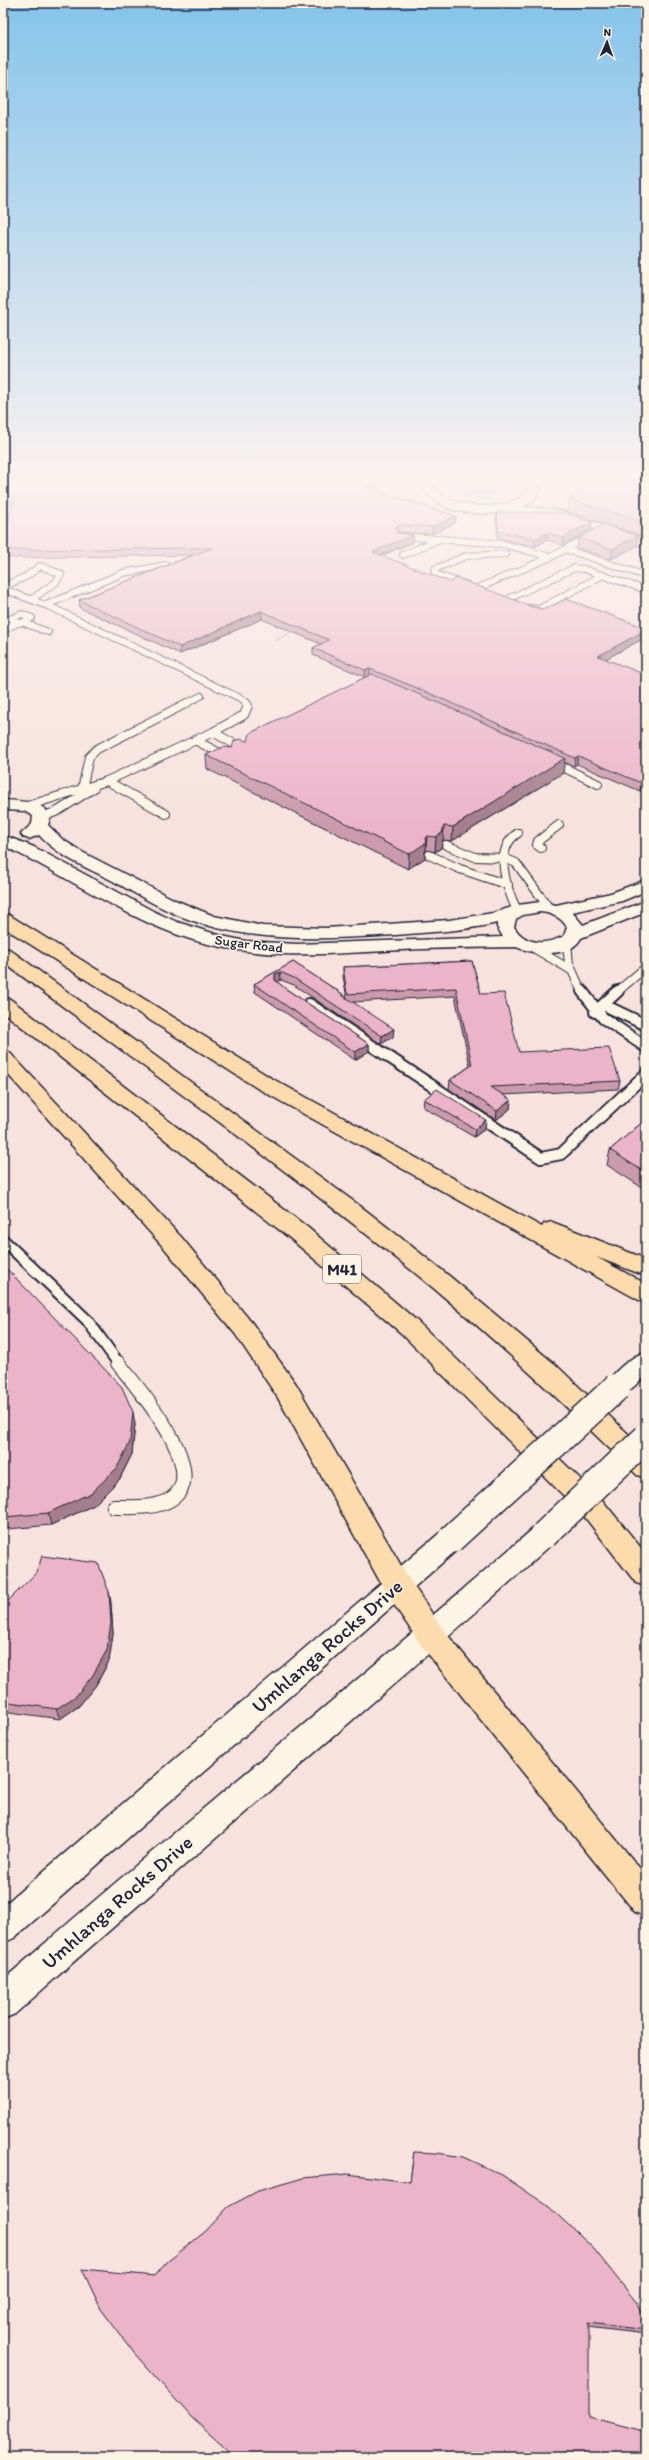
<svg xmlns="http://www.w3.org/2000/svg" width="649" height="2460" viewBox="0 0 649 2460" font-family="Itim,sans-serif">
<style>
.water{fill:#90dcf0;stroke:#6492a8}
.lines{fill:none;stroke-linecap:round;stroke-linejoin:round}
.shore{stroke:#4e6c83;stroke-width:1}
.service-far3-casing{stroke:#22223b;stroke-width:8}
.service-far2-casing{stroke:#22223b;stroke-width:10}
.service-far1-casing{stroke:#22223b;stroke-width:14}
.service-casing{stroke:#22223b;stroke-width:16}
.minor-casing{stroke:#22223b;stroke-width:3}
.secondary-casing{stroke:#22223b;stroke-width:3}
.motorway-casing{stroke:#22223b;stroke-width:3}
.path{stroke:#22223b;stroke-width:1.5;stroke-dasharray:0.5 1.5;stroke-linecap:butt}
.service-far3{stroke:#fcf5e5;stroke-width:6}
.service-far2{stroke:#fcf5e5;stroke-width:8}
.service-far1{stroke:#fcf5e5;stroke-width:10}
.service{stroke:#fcf5e5;stroke-width:14}
.minor{fill:#fcf5e5;fill-rule:evenodd}
.secondary{fill:#fcf5e5;fill-rule:evenodd}
.motorway{fill:#fcdcac;fill-rule:evenodd}
.secondary-bridge-casing{stroke:#22223b;stroke-width:30;stroke-linecap:butt}
.secondary-bridge{stroke:#fcf5e5;stroke-width:27}
.wall{fill:#cb9bad;stroke:#22223b}
.shaded-wall{fill:#a57e8d;stroke:#22223b}
.building{fill:#ecb4c9;stroke:#22223b}
.labels{text-anchor:middle;dominant-baseline:central;stroke-width:3;stroke-linejoin:round;paint-order:stroke}
.far-street-label{font-size:14px;fill:#22223b;stroke:#fcf5e5}
.shield{fill:#fcf5e5;stroke:#63616e;stroke-width:1}
.shield-label{font-size:16px;font-weight:bold;fill:#22223b}
.near-street-label{font-size:20px;fill:#22223b;stroke:#fcf5e5}
</style>
<rect width="100%" height="100%" fill="#f7e2dd"/>
<filter id="ink" filterUnits="userSpaceOnUse"><feTurbulence type="fractalNoise" baseFrequency=".025" numOctaves="2"/><feDisplacementMap in="SourceGraphic" scale="8" xChannelSelector="R" yChannelSelector="G"/><feConvolveMatrix kernelMatrix="1 2 1 2 8 2 1 2 1" color-interpolation-filters="sRGB"/></filter>
<g filter="url(#ink)">
<path class="water" d="M472,481L488,482L502,488L503,491C494,503 464,501 456,490L459,484Z"/>
<g class="lines">
<path class="shore" d="M473,480L472,484L463,488L462,491L477,494L497,492L496,489L484,484L483,480"/>
<g class="service-far3-casing">
<path id="service-far3" d="M399,536L503,544L551,557
M565,549L646,576
M403,555L437,540
M467,585L435,574V569L466,556L506,554
M3,587L27,576L40,566L61,574L56,582L32,599
M3,589L53,608L244,700L247,704
M476,589L551,557L591,535
M506,600L574,568L584,569L646,590
M46,605L123,573L167,565
M526,608L539,609L603,575
M3,622L22,614L32,618C25,622 17,626 10,619
M24,623L48,632
M3,630L18,623
M185,704L201,696"/>
</g>
<g class="service-far2-casing">
<path id="service-far2" d="M213,732L245,750
M195,740L227,757
M550,761L598,784
M107,781L166,814
M82,789L89,757L97,749L187,703
M27,806L107,781L213,732L244,715L248,706L246,703
M42,817L58,811L94,788
M446,845L475,857L504,858L516,863L549,908
M541,848L537,845L538,841L559,825
M429,855L460,869L508,885
M517,910C506,888 493,849 518,833
M567,943L569,964L582,992
M532,947L571,970
M617,992L646,967"/>
</g>
<g class="service-far1-casing">
<path id="service-far1" d="M582,991L603,1018L646,1047
M309,1004L541,1158L561,1154L646,1074
M604,1005L646,1025
M595,1012L618,991
M3,1240L87,1320L119,1364"/>
</g>
<g class="service-casing">
<path id="service" d="M114,1507C132,1507 155,1509 171,1499C213,1472 137,1388 118,1363"/>
</g>
<g class="minor-casing">
<path id="minor" d="M428,480H438L434,487C448,509 515,515 528,489L520,480H531L540,489L533,501L522,507L558,510L646,539V547C615,539 585,523 553,516C512,506 449,529 422,487Z
M3,800C17,801 58,801 48,825L62,839L82,852L175,900L214,916L263,926L326,928L449,920L493,913L518,905L540,902L556,905L611,893L646,880V891L622,901L572,912L583,925L646,901V912L581,938C570,959 534,954 516,947C477,948 439,948 401,950C330,954 259,961 190,939C123,918 66,874 3,846V835L34,847L153,911L177,922L222,936L246,941L297,944L503,937L497,927V923C464,931 430,932 395,935C331,939 266,943 203,924C171,915 142,897 113,881C88,868 59,857 39,835L29,839L23,837L21,834L32,824L33,816L24,811L3,810ZM540,912C551,913 561,917 567,927L564,936C546,945 526,946 514,927L516,919L523,915Z"/>
</g>
<g class="secondary-casing">
<path id="secondary" d="M646,1352V1375C634,1386 625,1399 608,1394L605,1387C612,1373 631,1356 646,1352Z
M544,1523L553,1527L557,1535L553,1543C377,1703 192,1855 15,2014L3,2019V1980C178,1826 360,1681 535,1527Z
M451,1527L460,1531L464,1539L460,1547L14,1938L3,1943V1906L442,1531Z"/>
</g>
<g class="motorway-casing">
<path id="motorway" d="M3,914L9,915L271,1078L542,1227L544,1224L552,1222L646,1259V1276L596,1257L646,1284V1304L257,1088L3,927Z
M3,948L9,949L364,1209L448,1275L557,1366L646,1451V1478L637,1475C570,1410 503,1346 431,1286C293,1173 146,1069 3,962Z
M3,997L10,999L307,1227L417,1321L602,1500L646,1554V1586L636,1583L584,1516L401,1333L291,1239L3,1012Z
M3,1051L10,1053L182,1238L252,1323L296,1384L407,1576L441,1627L646,1876V1917L635,1912L421,1645L387,1594L278,1398L236,1335L166,1250L3,1069Z"/>
</g>
<path class="path" d="M376,486H411
M403,500L418,501
M276,640L292,632"/>
<use href="#service-far3" class="service-far3"/>
<use href="#service-far2" class="service-far2"/>
<use href="#service-far1" class="service-far1"/>
<use href="#service" class="service"/>
<use href="#minor" class="minor"/>
<use href="#secondary" class="secondary"/>
<use href="#motorway" class="motorway"/>
<g class="secondary-bridge-casing">
<path id="secondary-bridge" d="M544,1535L646,1438
M451,1539L617,1387"/>
</g>
<use href="#secondary-bridge" class="secondary-bridge"/>
</g>
<path class="wall" d="M3,480L372,489L456,516L455,523L432,534L397,532V533L413,535V542L381,556L450,582L533,607L646,628V637L605,659L646,788L640,791L577,764L574,766L564,762L563,773L452,841L443,840L441,848L435,852L426,850L425,852V858L408,869L207,769L206,755L232,748L248,741L365,677L313,655V648L321,644L262,619L180,654L80,608L79,600L193,555L3,558V538L13,505L3,506Z
M579,480H646V537L568,512L569,499L586,485Z
M497,512L591,529L563,545L547,540L535,547L498,538L496,519Z
M638,536L637,546L611,559L577,548L578,538Z
M472,961L481,994L519,1052L620,1081L618,1089L503,1095L511,1100L510,1109L496,1120L449,1089L450,1080L470,1066L455,996L353,1002L393,1037L381,1044L294,985L281,980L276,981L286,989L369,1044V1051L355,1060L255,992L254,984L293,962L344,995V996L347,998L343,976V967Z
M424,1099L485,1129L474,1137L423,1107Z
M646,1119V1190L607,1165L610,1150Z
M3,1265L135,1424L132,1454L119,1480L94,1505L51,1525L8,1529L3,1527Z
M109,1592L111,1603L113,1634L109,1661L96,1685L79,1706L60,1719L3,1711V1609Z
M414,2152L646,2320V2334L155,2276L410,2182Z"/>
<path class="shaded-wall" d="M377,480H389L364,494V487Z
M456,516L455,523L432,534V527Z
M592,522L591,529L563,545V538Z
M398,525L397,532L394,535L395,528Z
M548,533L547,540L535,547V539Z
M413,535V542L372,559L373,552Z
M638,536L637,546L611,559L612,549Z
M261,611L262,619L180,654V647Z
M646,630V637L597,664L598,656Z
M370,669V677L365,678V670Z
M578,756L577,764L574,766L575,758Z
M565,758L563,773L452,841L453,827Z
M646,780V788L640,791L641,783Z
M444,826L443,840L441,848L435,852L436,837Z
M427,836L426,850L425,852V858L408,869L409,854Z
M280,972L281,980L276,982L275,988V974Z
M394,1029L393,1037L381,1044L382,1036Z
M369,1044V1051L355,1060V1052Z
M511,1100L510,1109L496,1120L497,1111Z
M486,1120L485,1129L474,1137L475,1129Z
M133,1412L135,1424L132,1454L119,1480L94,1505L51,1525L48,1513Z
M109,1592L111,1603L113,1634L109,1661L96,1685L79,1706L60,1719L56,1709Z"/>
<path class="building" d="M3,480H377L364,487L456,516L432,527L398,525L395,528L397,533L413,535L373,552L450,582L457,578L533,607L545,609L566,599L646,628V630L598,656L646,675V780L641,783L578,756L575,758L422,690L370,669L365,670L313,648L329,640L261,611L180,647L79,600L212,548L3,550V538L15,499H3Z
M592,480H594L597,485L603,482L599,480H646V523L569,499Z
M497,512H558L592,522L563,538L548,533L535,539L498,531Z
M604,524L638,536L612,549L578,538Z
M372,674L565,758L453,827L444,826L442,833L436,837L427,836L425,838L426,843L409,854L206,755L223,747L232,748L234,741L239,739L248,741L250,733Z
M472,961L481,994L504,993L519,1052L609,1048L620,1081L491,1087L511,1100L497,1111L450,1080L472,1065L456,988L347,994L343,967Z
M293,962L344,995H342L394,1029L382,1036L294,978L280,972L275,974V980L286,989L369,1044L355,1052L254,984Z
M437,1089L486,1120L475,1129L424,1099Z
M646,1119V1173L610,1150Z
M3,1265L122,1387L133,1412L130,1442L117,1468L91,1493L48,1513L5,1517H3Z
M42,1556L98,1563L109,1592L111,1623L107,1650L93,1675L76,1696L56,1709L3,1701V1609L5,1604L37,1572Z
M414,2152L437,2153L463,2157L502,2175L548,2206L593,2248L637,2303L646,2320V2330L589,2323V2417L646,2432V2457H235L192,2418L134,2353L101,2309L82,2269L155,2276L167,2262L206,2231L228,2207L258,2191L303,2178L347,2174L410,2182Z"/>
</g>
<linearGradient id="sky" x2="0" y2="1"><stop stop-color="#85c4eb"/><stop offset="0.58" stop-color="#fbf2f0"/><stop offset="1" stop-color="#fbf2f0" stop-opacity="0"/></linearGradient>
<rect width="649" height="824" fill="url(#sky)"/>
<g class="labels">
<g class="far-street-label">
<text transform="translate(249 944) rotate(7)">Sugar Road</text>
</g>
<rect class="shield" x="323" y="1255" width="38" height="28" rx="3"/>
<g class="shield-label">
<text x="342" y="1269">M41</text>
</g>
<g class="near-street-label">
<text transform="translate(327 1646) rotate(-41)">Umhlanga Rocks Drive</text>
<text transform="translate(117 1902) rotate(-41)">Umhlanga Rocks Drive</text>
</g>
</g>
<rect width="649" height="2460" fill="none" stroke="#fcf5e5" stroke-width="16"/>
<rect x="8" y="8" width="633" height="2444" fill="none" stroke="#22223b" stroke-width="1.5" filter="url(#ink)"/>
<g transform="translate(607 42) rotate(2)" stroke="#fcf5e5" stroke-width="3" paint-order="stroke">
<path d="M0-3L7 15L0 10L-7 15Z" fill="#22223b"/>
<text y="-6" font-size="11" font-weight="bold" text-anchor="middle" fill="#22223b">N</text>
</g>
</svg>
